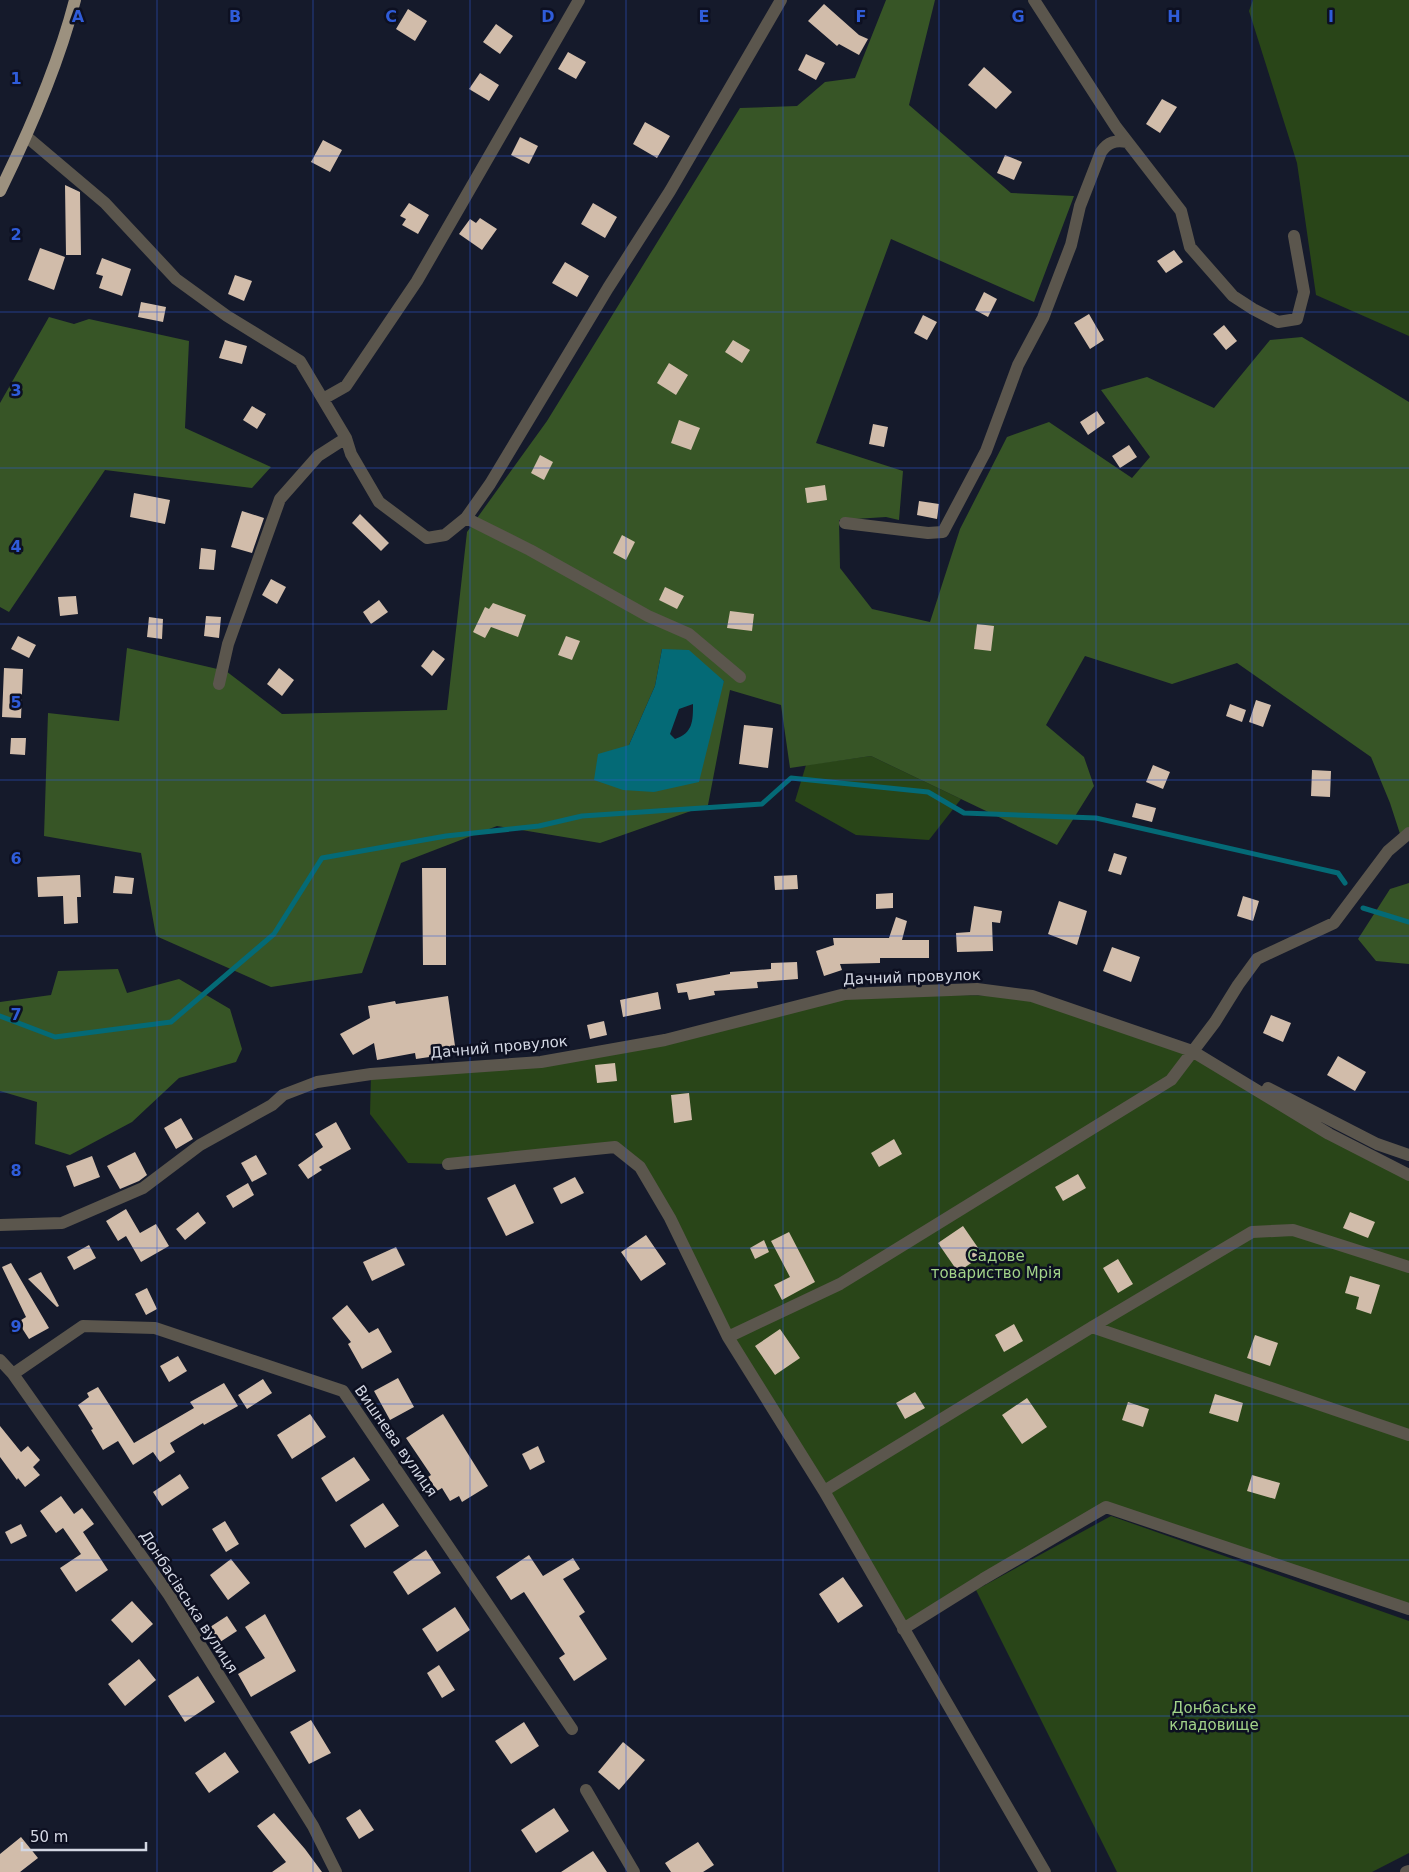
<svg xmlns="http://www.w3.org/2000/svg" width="1409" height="1872" viewBox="0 0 1409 1872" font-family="'DejaVu Sans',sans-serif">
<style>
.green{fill:#294518}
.forest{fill:#375526;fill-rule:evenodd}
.water{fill:#046a76;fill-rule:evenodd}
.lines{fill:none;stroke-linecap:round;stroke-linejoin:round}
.stream{stroke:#046a76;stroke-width:5}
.building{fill:#d1bcaa}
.street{stroke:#5b564d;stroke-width:12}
.primary{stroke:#9c917f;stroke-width:12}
.grid{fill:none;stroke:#2f5cd9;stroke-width:1;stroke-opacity:0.55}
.labels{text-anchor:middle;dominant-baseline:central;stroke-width:5;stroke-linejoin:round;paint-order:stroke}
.street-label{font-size:15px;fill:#d3d7e3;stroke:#0d1021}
.park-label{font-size:15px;fill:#a2d389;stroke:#0d1021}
.grid-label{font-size:16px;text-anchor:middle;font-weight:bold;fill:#2f5cd9;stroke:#0d1021;stroke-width:5;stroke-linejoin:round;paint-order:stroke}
</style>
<rect width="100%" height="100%" fill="#151a2b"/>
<path class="green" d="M1253,0H1409V336L1316,295L1297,163L1249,11Z
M871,756L961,799L929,840L856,835L795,801L806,765Z
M845,994L1032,996L1192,1051L1409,1175V1609L1106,1507L903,1629L728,1337L640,1167L615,1147L448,1164L408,1163L370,1114L371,1074L541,1062Z
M1111,1516L1409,1621V1853L1372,1872H1117L976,1590Z"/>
<path class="forest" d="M886,0H935L909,105L1011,193L1074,196L1034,302L891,239L816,443L903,471L899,520L886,517L839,520L840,568L872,609L930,622L960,529L1007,437L1049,422L1132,478L1150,457L1101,390L1147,377L1214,408L1270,340L1302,337L1409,402V829L1402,840L1390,803L1371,757L1237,663L1172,684L1085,656L1046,725L1084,757L1094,786L1057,845L871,756L790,768L781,705L730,690L708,805L600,843L497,826L401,863L362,973L271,987L156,936L141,853L44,836L48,713L119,721L127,648L226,671L282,714L447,710L467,532L547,421L740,108L797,106L825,82L855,78ZM662,649L724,681L654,792L629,745L655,686Z
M49,317L74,324L89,319L189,341L185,428L271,467L252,488L105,470L9,612L0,607V403Z
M1409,883V964L1376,961L1358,939L1390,889Z
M118,969L127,993L179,979L230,1009L242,1049L236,1062L179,1078L132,1122L70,1155L35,1144L37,1102L0,1091V1002L51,995L58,971Z"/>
<path class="water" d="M662,649L689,650L724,681L699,782L654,792L623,790L594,780L598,754L629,745L655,686ZM693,704C693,721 693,733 675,739L670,734L679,709Z"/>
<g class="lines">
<path class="stream" d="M1363,908L1409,922
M0,1016L55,1037L171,1022L274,934L322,858L446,836L539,826L582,816L762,804L791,778L928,792L964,813L1096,818L1338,873L1345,883"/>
</g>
<path class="building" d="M824,4L859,35L868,39L859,55L839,44L837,46L808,21Z
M408,9L427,21L415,41L396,29Z
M496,24L513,36L500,54L483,42Z
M568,52L586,62L576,79L558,69Z
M806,54L825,63L816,80L798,70Z
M984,67L1012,92L996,109L968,85Z
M480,73L499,85L489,101L469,89Z
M1162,99L1177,107L1160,133L1146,124Z
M645,122L670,136L657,158L633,144Z
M520,137L538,146L529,164L511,155Z
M323,140L342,150L330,172L311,162Z
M1005,155L1022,162L1014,180L997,173Z
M65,185L80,192L81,255H66Z
M409,203L429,215L418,234L402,225L406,219L400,216Z
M593,203L617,217L605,238L581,224Z
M480,218L497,229L482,250L459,234L470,219L476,223Z
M40,248L65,257L54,290L28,280Z
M1174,250L1183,262L1166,273L1157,261Z
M102,258L131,269L122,296L99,288L103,276L96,274Z
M565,262L589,276L577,297L552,283Z
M235,275L252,281L244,301L228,294Z
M984,292L997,299L988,317L975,310Z
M141,302L166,307L163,322L138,317Z
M1089,314L1104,340L1090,349L1074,323Z
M923,315L937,322L927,340L914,333Z
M1224,325L1237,341L1226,350L1213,334Z
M225,340L247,346L242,364L219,358Z
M733,340L750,350L742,363L725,352Z
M669,363L688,375L676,395L657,383Z
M252,406L266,414L257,429L243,420Z
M1097,411L1105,423L1088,435L1080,422Z
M679,420L700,428L691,450L671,443Z
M873,424L888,427L884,447L869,444Z
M1129,445L1137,457L1120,468L1112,456Z
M540,455L553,462L544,480L531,473Z
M825,485L827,500L807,503L805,488Z
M134,493L170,500L165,524L130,517Z
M919,501L939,504L937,519L917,515Z
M242,511L264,518L252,553L231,547Z
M360,514L389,543L381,551L352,523Z
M622,535L635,542L626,560L613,553Z
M201,548L216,550L214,570L199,569Z
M271,579L286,587L277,604L262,595Z
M665,587L684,596L677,609L659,600Z
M76,596L78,614L60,616L58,597Z
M379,600L388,612L371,624L363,612Z
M493,603L526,615L518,637L491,627L485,638L473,632L485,607L489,609Z
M730,611L754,614L752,631L727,628Z
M206,616L221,617L219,638L204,636Z
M149,617L163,619L162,639L147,637Z
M977,624L994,626L991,651L974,649Z
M18,636L36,645L29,658L11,649Z
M566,636L580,641L572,660L558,655Z
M433,650L445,659L432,676L421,666Z
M4,668L23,669L21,718L2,717Z
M279,668L294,680L282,696L267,684Z
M1256,700L1271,705L1263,727L1249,722Z
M1230,704L1246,710L1242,722L1226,716Z
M744,725L773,728L768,768L739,764Z
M11,738H26L25,755L10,754Z
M1153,765L1170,772L1163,789L1146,782Z
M1312,770L1331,771L1330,797L1311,796Z
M1136,803L1156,808L1152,822L1132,817Z
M1114,853L1127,857L1121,875L1108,871Z
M422,868H446V965H423Z
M80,875L81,897H77L78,923L64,924L63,896L38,897L37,877Z
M797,875L798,889L775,890L774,876Z
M115,876L134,878L132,894L113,893Z
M893,893V908L876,909V894Z
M1243,896L1259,901L1253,921L1237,916Z
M1059,901L1087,911L1077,945L1048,934Z
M974,906L1002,911L1000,923L992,922L993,951L957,952L956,933L970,932Z
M896,917L907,921L902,940H929V958H880V963L840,964L842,970L824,976L816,951L834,945L833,938H889Z
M1112,947L1140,957L1131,982L1103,971Z
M797,962L798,979L757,982L758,988L714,991L715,995L689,1000L687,992L678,993L676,984L730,974V972L771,969V963Z
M658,992L661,1009L623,1017L620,1000Z
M448,996L456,1053L416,1059L415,1053L377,1060L374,1043L353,1055L340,1034L370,1018L368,1006L395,1001L396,1004Z
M1271,1015L1291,1023L1283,1042L1263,1033Z
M604,1021L607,1035L590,1039L587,1025Z
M1338,1056L1366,1072L1355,1091L1327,1075Z
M615,1063L617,1081L597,1083L595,1065Z
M689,1093L692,1120L674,1123L671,1095Z
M181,1118L193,1139L176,1149L164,1128Z
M336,1122L351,1149L319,1167L322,1170L308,1179L298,1165L323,1147L315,1134Z
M894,1139L902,1154L879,1167L871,1153Z
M135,1152L147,1175L139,1181L120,1189L107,1166Z
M256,1155L267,1174L252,1182L241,1163Z
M92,1156L100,1177L74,1187L66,1166Z
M1078,1174L1086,1188L1063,1201L1055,1187Z
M575,1177L584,1193L561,1204L553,1188Z
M248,1183L254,1195L233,1208L226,1196Z
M515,1184L534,1223L506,1236L487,1198Z
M126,1209L140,1233L156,1224L169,1246L141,1262L126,1236L118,1241L106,1221Z
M198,1212L206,1223L185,1240L176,1229Z
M1350,1212L1375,1222L1368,1238L1343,1228Z
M963,1226L983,1255L958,1272L938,1243Z
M789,1232L815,1282L782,1300L774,1285L790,1277L771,1241Z
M646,1235L666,1264L641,1281L621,1252Z
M764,1240L769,1252L755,1259L750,1248Z
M89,1245L96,1258L74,1270L67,1257Z
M396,1247L405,1265L372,1281L363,1262Z
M1118,1259L1133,1284L1118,1293L1103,1268Z
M11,1263L49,1328L29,1339L18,1322L26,1317L2,1267Z
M41,1272L59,1306L57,1307L28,1279Z
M1350,1276L1380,1285L1371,1314L1356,1309L1359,1297L1345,1293Z
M147,1288L157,1309L146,1315L135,1294Z
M347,1305L369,1333L378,1328L392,1352L362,1369L348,1344L351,1342L332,1318Z
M1014,1324L1023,1341L1004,1352L995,1335Z
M780,1329L800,1358L775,1375L755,1346Z
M1255,1335L1278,1343L1270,1366L1247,1358Z
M178,1356L187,1371L169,1382L160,1366Z
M398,1378L414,1407L390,1420L374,1391Z
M263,1379L272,1393L247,1409L238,1395Z
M224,1383L238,1406L204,1425L203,1423L170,1443L175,1452L160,1462L153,1452L133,1465L118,1441L103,1450L91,1430L93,1429L78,1405L89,1397L87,1393L98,1387L134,1443L194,1408L190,1402Z
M915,1392L925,1408L905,1419L896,1403Z
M1215,1394L1243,1403L1238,1422L1209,1413Z
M1027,1398L1047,1427L1022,1444L1002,1415Z
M1128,1402L1149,1409L1143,1427L1122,1420Z
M310,1414L326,1437L292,1459L277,1435Z
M443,1414L488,1486L462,1502L459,1496L450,1501L442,1488L437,1491L428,1477L431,1475L406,1438Z
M0,1426L21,1452L28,1446L40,1460L33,1467L40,1475L25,1487L18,1478L17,1480L0,1457Z
M538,1446L545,1462L530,1470L522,1454Z
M354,1457L370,1480L336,1502L321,1478Z
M180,1474L189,1488L162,1506L153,1492Z
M1252,1475L1280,1483L1275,1499L1247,1491Z
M61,1496L74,1514L82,1508L94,1524L83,1532L108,1570L76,1592L60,1568L81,1554L63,1528L56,1533L40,1511Z
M383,1503L399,1526L365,1548L350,1525Z
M225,1521L239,1544L226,1552L212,1529Z
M21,1524L27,1536L11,1544L5,1532Z
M426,1550L441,1573L408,1595L393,1572Z
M529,1555L543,1576L573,1558L580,1569L563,1579L585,1612L579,1616L607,1659L574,1681L559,1658L565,1654L524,1592L511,1600L496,1577Z
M231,1559L250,1583L228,1600L210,1575Z
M843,1577L863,1606L838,1623L819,1594Z
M132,1601L153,1624L132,1643L111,1620Z
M455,1607L470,1630L437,1652L422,1629Z
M265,1614L296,1671L251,1697L238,1674L265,1658L245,1627Z
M227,1616L237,1631L217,1644L207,1629Z
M139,1659L156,1680L125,1706L108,1684Z
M439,1665L455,1690L442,1698L427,1673Z
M198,1676L215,1702L185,1722L168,1696Z
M311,1720L331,1753L309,1764L290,1732Z
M524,1722L539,1746L511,1764L495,1741Z
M623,1742L645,1760L619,1790L598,1772Z
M225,1752L239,1772L209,1793L195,1773Z
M554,1808L569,1831L536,1853L521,1830Z
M360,1809L374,1830L359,1839L346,1818Z
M274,1813L305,1849L322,1872H272L286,1862L257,1826Z
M21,1837L38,1858L20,1872H0V1854Z
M698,1842L714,1865L703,1872H671L665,1863Z
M593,1851L607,1872H561Z"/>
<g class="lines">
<path class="street" d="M1034,0L1116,127L1181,211L1190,247L1233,296L1253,309L1278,322L1297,319L1304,292L1294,236
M27,137L105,203L176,279L227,316L300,361L346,438L351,454L379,502L427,538L445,535L466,518L490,484L608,288L670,191L781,0
M323,399L346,386L417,281L579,0
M466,518L530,550L648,616L689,634L740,677
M845,523L928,533L943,532L986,451L1018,365L1043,318L1071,245L1080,206L1101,152C1108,142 1115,140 1127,142
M219,684L228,644L280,499L318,456L346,438
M1268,1088L1377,1144L1409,1155
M448,1164L615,1147L640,1167L670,1218L728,1337L824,1491L1045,1872
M0,1225L62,1223L143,1188L200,1145L272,1105L283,1095L317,1082L371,1074L541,1062L665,1040L845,994L977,989L1032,996L1192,1051L1329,1134L1409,1175
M1092,1327L1409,1435
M728,1337L840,1284L1171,1080L1215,1022L1238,985L1257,959L1334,923L1388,851L1409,833
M0,1360L13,1374L169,1595L313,1826L336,1872
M13,1374L83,1326L155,1328L343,1391L572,1729
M824,1491L1092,1327L1252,1232L1293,1230L1409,1267
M903,1629L983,1579L1106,1507L1409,1609
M586,1790L634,1872
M1406,1872L1409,1871"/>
<path class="primary" d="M0,191C30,130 58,66 75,0"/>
</g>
<path class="grid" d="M157,0V1872M313,0V1872M470,0V1872M626,0V1872M783,0V1872M939,0V1872M1096,0V1872M1252,0V1872M0,156H1409M0,312H1409M0,468H1409M0,624H1409M0,780H1409M0,936H1409M0,1092H1409M0,1248H1409M0,1404H1409M0,1560H1409M0,1716H1409"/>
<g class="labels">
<g class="street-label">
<text transform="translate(912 977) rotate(-2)">Дачний провулок</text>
<text transform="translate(499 1047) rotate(-5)">Дачний провулок</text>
<text transform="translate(396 1441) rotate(55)">Вишнева вулиця</text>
<text transform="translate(189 1602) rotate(57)">Донбасівська вулиця</text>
</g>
<g class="park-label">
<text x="996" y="1256">Садове<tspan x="996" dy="17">товариство Мрія</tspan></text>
<text x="1214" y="1708">Донбаське<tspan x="1214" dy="17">кладовище</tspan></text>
</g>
</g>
<g class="grid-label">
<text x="78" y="22">A</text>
<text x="235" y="22">B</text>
<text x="391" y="22">C</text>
<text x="548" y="22">D</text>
<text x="704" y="22">E</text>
<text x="861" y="22">F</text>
<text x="1018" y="22">G</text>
<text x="1174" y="22">H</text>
<text x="1331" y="22">I</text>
<text x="16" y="84">1</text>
<text x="16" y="240">2</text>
<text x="16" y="396">3</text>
<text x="16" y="552">4</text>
<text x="16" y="708">5</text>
<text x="16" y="864">6</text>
<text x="16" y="1020">7</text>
<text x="16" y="1176">8</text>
<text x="16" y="1332">9</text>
</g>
<path d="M22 1842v8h124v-8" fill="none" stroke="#d3d7e3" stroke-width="2.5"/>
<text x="30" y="1842" font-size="15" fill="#d3d7e3" stroke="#0d1021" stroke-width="4" paint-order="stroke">50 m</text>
</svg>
